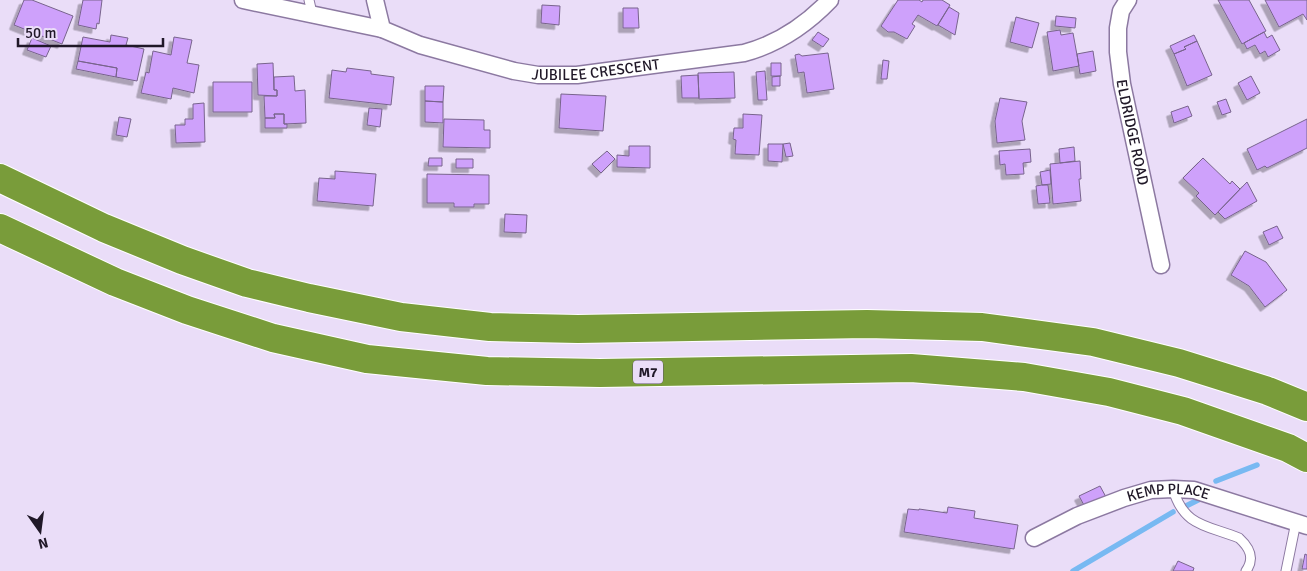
<svg xmlns="http://www.w3.org/2000/svg" width="1307" height="571" viewBox="0 0 1307 571" font-family="Signika,sans-serif">
<style>
.lines{fill:none;stroke-linecap:round;stroke-linejoin:round}
.stream{stroke:#78b9f2;stroke-width:5.5}
.building{fill:#cea1fb;stroke:#78648c;filter:url(#shadow)}
.lane-casing{stroke:#8c79a1;stroke-width:11}
.street-casing{stroke:#8c79a1;stroke-width:19}
.highway-casing{stroke:#fff;stroke-width:30}
.lane{stroke:#fff;stroke-width:9}
.street{stroke:#fff;stroke-width:16}
.highway{stroke:#799c3a;stroke-width:28}
.labels{text-anchor:middle;dominant-baseline:central;stroke-width:4;stroke-linejoin:round;paint-order:stroke}
.shield{fill:#eaddf8;stroke:#5d5366;stroke-width:1}
.shield-label{font-size:14px;font-weight:bold;fill:#201828}
.street-label{font-size:15px;fill:#201828;stroke:#eaddf8}
</style>
<defs>
<filter id="shadow"><feDropShadow dx="-4.5" dy="4.5" stdDeviation="0" flood-color="#0004"/></filter>
</defs>
<rect width="100%" height="100%" fill="#eaddf8"/>
<g class="lines">
<path class="stream" d="M1216,481L1257,465
M1186,506L1202,498
M1073,571L1173,512"/>
</g>
<path class="building" d="M24,0H32L73,16L62,44L14,25Z
M83,0H102L99,24L97,23L96,29L78,25Z
M898,0H919L922,2L923,0H942L950,5L937,26L918,15L912,24L915,26L907,39L894,32H888L881,26Z
M1218,0H1249L1266,31L1242,44Z
M1265,0H1307V20L1303,14L1279,27Z
M542,5L560,6L559,25L541,23Z
M949,7L959,13L955,35L938,25Z
M623,8H638L639,28H623Z
M1056,16L1076,18L1075,28L1055,26Z
M1016,17L1039,23L1032,48L1010,42Z
M1060,30L1061,35L1073,33L1079,66L1053,71L1047,32Z
M818,32L829,39L823,47L812,40Z
M1264,32L1267,38L1272,35L1280,50L1268,57L1265,51L1260,54L1255,45L1247,49L1244,43Z
M111,35L128,38L126,45L144,49L137,81L116,77L117,68L78,61L83,37L110,42Z
M1194,35L1197,41L1184,47L1186,49L1174,54L1170,46Z
M174,37L192,40L187,63L199,65L194,93L173,88L171,99L141,93L146,72L149,73L153,51L171,55Z
M32,38L51,46L46,57L27,50Z
M1197,41L1212,75L1187,86L1174,54L1186,49L1184,47Z
M1093,51L1096,71L1080,74L1077,54Z
M828,53L834,89L807,93L804,72L798,73L795,55L799,54L802,56Z
M883,60L889,61L887,79H881Z
M78,61L117,68L116,77L76,69Z
M273,63L274,90H277V96L258,95L257,64Z
M771,63H781V76H771Z
M347,68L371,71V74L394,77L391,105L329,98L332,70L346,72Z
M765,71L767,100H758L756,72Z
M734,72L735,98L699,99L698,73Z
M698,75L699,98H682L681,76Z
M294,76L295,91L305,90L306,123L284,124V114H274L275,118H265L264,96H277V90H274V77Z
M780,76V86H772V77Z
M1251,76L1260,93L1247,100L1238,83Z
M213,82H252V112H213Z
M425,86H444L443,102L425,101Z
M561,94L606,96L603,131L559,128Z
M1000,98L1027,102L1022,121L1025,140L997,143L995,121Z
M1226,99L1231,112L1222,115L1217,102Z
M425,101L443,102V123L425,122Z
M204,103L205,142L176,143L175,125H185V119H193V104Z
M1188,106L1192,116L1174,123L1171,112Z
M369,108L382,109L380,127L367,125Z
M274,114H284V124H287V128H265V118H275Z
M743,114L762,115L759,155L735,154L736,140L733,139L734,128H743Z
M119,117L131,119L127,137L116,135Z
M444,119L484,120V130H490V148L443,147Z
M1307,119V148L1267,168L1265,166L1257,170L1247,149Z
M790,143L793,156L786,157L783,144Z
M768,144H783L782,162L768,161Z
M629,146H650V168L617,167V155L629,156Z
M1074,147L1075,161L1060,163L1059,149Z
M1030,149L1031,162L1023,163L1024,174L1006,175L1005,164L1000,165L999,151Z
M607,151L615,159L601,173L592,164Z
M429,158H442V166H428Z
M1203,158L1230,184L1232,181L1240,189L1215,215L1196,196L1199,193L1183,178Z
M456,159H473V168H456Z
M1080,161L1081,179H1079L1081,201L1053,204L1050,164Z
M1050,170L1051,184L1042,185L1040,172Z
M335,171L376,174L373,206L317,201L319,178L335,179Z
M427,174L489,175V204H474V207H454V203H427Z
M1247,182L1257,201L1225,219L1218,212Z
M1042,185H1048L1050,203L1038,204L1036,186Z
M505,214L527,215L526,233L504,232Z
M1277,226L1283,238L1269,245L1263,232Z
M1245,251L1266,262L1287,290L1265,307L1249,286L1231,275Z
M1100,486L1106,497L1085,507L1079,496Z
M948,507L975,511L974,518L1018,525L1014,549L904,532L908,509L919,510V509L947,513Z
M1305,554L1307,555V569H1302Z
M1178,561L1194,568L1193,571H1173Z"/>
<g class="lines">
<g class="lane-casing">
<path id="lane" d="M309,0L312,13
M1173,489C1184,527 1207,525 1239,538C1250,548 1255,558 1246,571
M1286,571L1296,522"/>
</g>
<g class="street-casing">
<g id="street">
<path d="M243,0L382,29"/>
<path id="s1" d="M375,0L382,29L420,45L514,71L538,75H577L744,53C778,44 806,25 830,0"/>
<path id="s2" d="M1128,0L1121,11L1118,28V52L1122,84L1161,265"/>
<path id="s3" d="M1034,538L1077,516L1124,498L1151,490L1173,489L1194,490L1307,526"/>
</g>
</g>
<g class="highway-casing">
<path id="highway" d="M0,178L104,228L182,260L247,283L309,298L401,317L490,327L578,329L867,324L982,327L1093,342L1179,363L1268,391L1307,407
M0,228L115,282L187,310L273,338L367,359L487,371L600,373L911,368L1024,377L1109,392L1183,411L1288,448L1307,458"/>
</g>
<use href="#lane" class="lane"/>
<use href="#street" class="street"/>
<use href="#highway" class="highway"/>
</g>
<g class="labels">
<rect class="shield" x="633" y="360.5" width="30" height="23" rx="4"/>
<g class="shield-label">
<text x="648" y="372">M7</text>
</g>
<g class="street-label">
<text stroke="none"><textPath href="#s1" startOffset="251">JUBILEE CRESCENT</textPath></text>
<text stroke="none"><textPath href="#s2" startOffset="136">ELDRIDGE ROAD</textPath></text>
<text stroke="none"><textPath href="#s3" startOffset="144">KEMP PLACE</textPath></text>
</g>
</g>
<g transform="translate(40 531) rotate(166)" stroke="#eaddf8" stroke-width="4" paint-order="stroke">
<path d="M0-4L9 19L0 12L-9 19Z" fill="#201828"/>
<text y="-8" font-size="14" font-weight="bold" text-anchor="middle" fill="#201828">N</text>
</g>
<path d="M18 38v8h145v-8" fill="none" stroke="#201828" stroke-width="2.5"/>
<text x="25" y="38" font-size="15" fill="#201828" stroke="#eaddf8" stroke-width="4" paint-order="stroke">50 m</text>
</svg>
